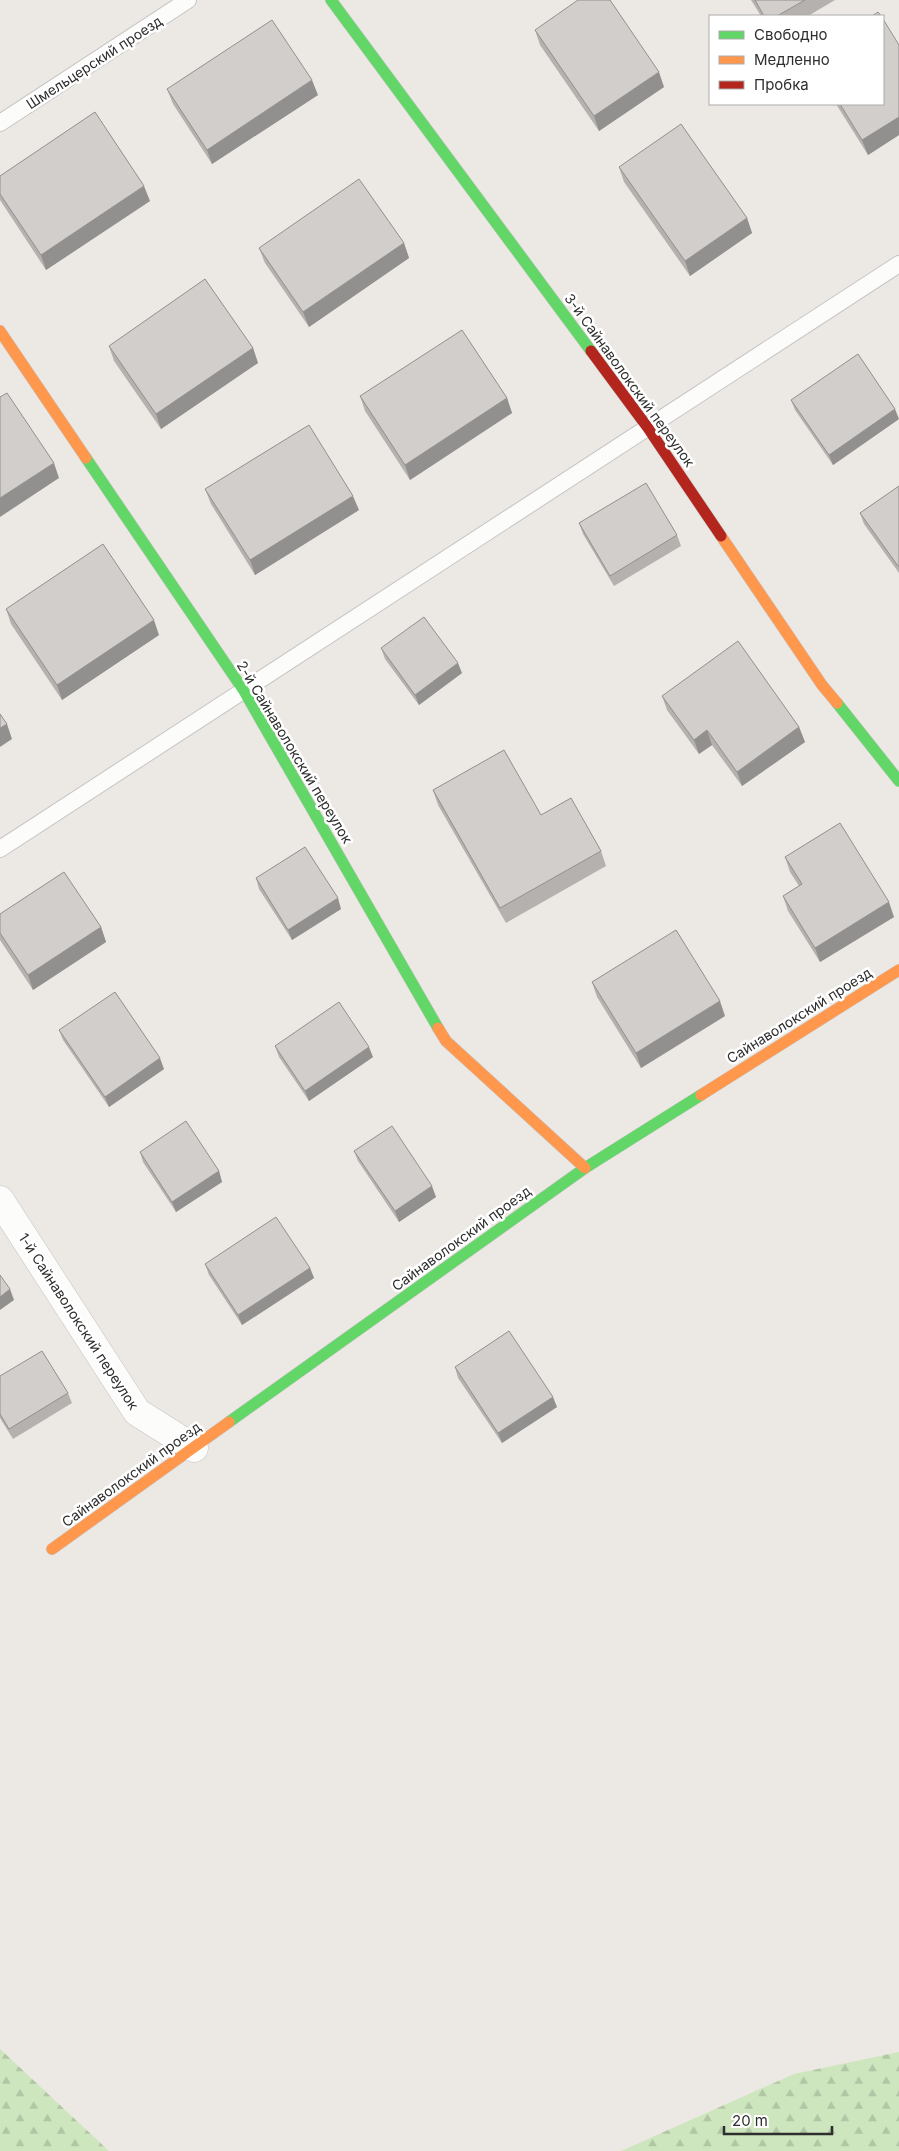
<svg xmlns="http://www.w3.org/2000/svg" width="899" height="2151" viewBox="0 0 899 2151" font-family="Inter,sans-serif">
<style>
.forest{fill:url(#forest-firs)}
.lines{fill:none;stroke-linecap:round;stroke-linejoin:round}
.lane-casing{stroke:#c5c4c5;stroke-width:18}
.street-casing{stroke:#c5c4c5;stroke-width:29}
.fast-casing{stroke:#c5c4c5;stroke-width:12}
.slow-casing{stroke:#c5c4c5;stroke-width:12}
.jam-casing{stroke:#c5c4c5;stroke-width:12}
.lane{stroke:#fcfcfb;stroke-width:16}
.street{stroke:#fcfcfb;stroke-width:28}
.fast{stroke:#63d668;stroke-width:11}
.slow{stroke:#ff974d;stroke-width:11}
.jam{stroke:#b3261e;stroke-width:11}
.wall{fill:#b4b1af}
.shaded-wall{fill:#92908e}
.building{fill:#d1cecb;stroke:#92908e}
.labels{text-anchor:middle;dominant-baseline:central;stroke-width:5;stroke-linejoin:round;paint-order:stroke}
.street-label{font-size:14px;fill:#2e2e2e;stroke:#fff}
</style>
<defs>
<pattern id="forest-firs" width="22" height="20" patternUnits="userSpaceOnUse" patternTransform="scale(1.25)"><rect width="22" height="20" fill="#cee6be"/><path d="M5 1l3.5 6h-7zM16 11l3.5 6h-7z" fill="#b1c6a4"/></pattern>
</defs>
<rect width="100%" height="100%" fill="#ece8e4"/>
<path class="forest" d="M0,2049L109,2151H0Z
M899,2052V2151H621L794,2074Z"/>
<g class="lines">
<g class="lane-casing">
<path id="lane" d="M0,123L188,0
M0,849L899,264"/>
</g>
<g class="street-casing">
<path id="street" d="M0,1200L137,1412L194,1448"/>
</g>
<g class="fast-casing">
<path id="fast" d="M331,0L591,351
M86,458L244,691L438,1028
M837,703L899,781
M229,1422L585,1168L701,1095"/>
</g>
<g class="slow-casing">
<path id="slow" d="M0,331L86,458
M721,536L822,685L837,703
M438,1028L446,1041L585,1168
M701,1095L899,970
M52,1549L229,1422"/>
</g>
<g class="jam-casing">
<path id="jam" d="M591,351L648,428L721,536"/>
</g>
<use href="#lane" class="lane"/>
<use href="#street" class="street"/>
<use href="#fast" class="fast"/>
<use href="#slow" class="slow"/>
<use href="#jam" class="jam"/>
</g>
<path class="wall" d="M751,0H835L808,16H761Z
M535,30L664,87L599,131L540,45Z
M899,45V135L868,155L836,104H883Z
M167,89L318,95L212,164L173,104Z
M619,167L747,218L752,233L690,276L624,182Z
M0,176L150,201L46,270L0,200Z
M404,243L409,258L309,327L265,263L259,248Z
M109,346L253,348L258,363L161,429L114,361Z
M360,396L507,398L512,413L410,480L365,411Z
M791,400L899,419L833,465L795,410Z
M899,486V573L864,524L860,513Z
M205,489L359,510L255,575L211,504Z
M579,523L677,535L681,546L614,586L583,534Z
M6,609L159,635L62,700L11,624Z
M381,648L462,673L419,705L385,659Z
M662,696L799,727L805,742L742,786L712,745L699,754L667,710Z
M433,790L541,815L601,851L606,866L506,923L438,805Z
M785,857L894,917L820,962L788,911L783,896L799,886L790,872Z
M256,878L341,909L292,940L259,889Z
M0,914L101,927L106,942L33,990L0,940Z
M592,982L725,1016L641,1068L597,997Z
M59,1030L164,1069L109,1107L63,1040Z
M275,1046L373,1057L309,1101L279,1057Z
M354,1151L436,1197L399,1222L358,1161Z
M140,1152L219,1171L222,1182L176,1212L143,1162Z
M205,1264L310,1268L314,1278L242,1325L209,1275Z
M455,1367L557,1407L502,1443L458,1378Z
M0,1376L68,1393L72,1403L13,1439L0,1418Z"/>
<path class="shaded-wall" d="M659,72L664,87L599,131L594,116Z
M312,80L318,95L212,164L207,150Z
M899,117V135L868,155L862,140Z
M144,186L150,201L46,270L41,255Z
M747,218L752,233L690,276L685,261Z
M404,243L409,258L309,327L303,312Z
M253,348L258,363L161,429L156,414Z
M507,398L512,413L410,480L405,465Z
M895,409L899,419L833,465L829,455Z
M54,463L59,478L0,517V498Z
M353,496L359,510L255,575L250,560Z
M154,620L159,635L62,700L57,685Z
M458,663L462,673L419,705L415,695Z
M7,724L12,739L0,747V728Z
M799,727L805,742L742,786L737,772Z
M707,730L712,745L699,754L694,740Z
M338,898L341,909L292,940L288,930Z
M889,902L894,917L820,962L815,948Z
M101,927L106,942L33,990L28,975Z
M720,1001L725,1016L641,1068L636,1053Z
M369,1047L373,1057L309,1101L305,1091Z
M160,1058L164,1069L109,1107L105,1097Z
M219,1171L222,1182L176,1212L172,1202Z
M432,1186L436,1197L399,1222L395,1211Z
M310,1268L314,1278L242,1325L238,1315Z
M10,1289L14,1300L0,1310V1297Z
M553,1397L557,1407L502,1443L498,1433Z"/>
<path class="building" d="M578,0H610L659,72L594,116L535,30Z
M755,0H805L777,16H764Z
M878,12L881,16H872Z
M883,19L899,45V117L862,140L840,104H883Z
M272,20L312,80L207,150L167,89Z
M95,112L144,186L41,255L0,194V176Z
M681,124L747,218L685,261L619,167Z
M359,179L404,243L303,312L259,248Z
M205,279L253,348L156,414L109,346Z
M462,330L507,398L405,465L360,396Z
M858,354L895,409L829,455L791,400Z
M7,393L54,463L0,498V397Z
M309,425L353,496L250,560L205,489Z
M646,483L677,535L610,576L579,523Z
M899,486V566H898L860,513Z
M103,544L154,620L57,685L6,609Z
M424,617L458,663L415,695L381,648Z
M738,641L799,727L737,772L707,730L694,740L662,696Z
M0,714L7,724L0,728Z
M504,750L541,815L571,798L601,851L500,908L433,790Z
M840,823L889,902L815,948L783,896L802,884L785,857Z
M305,847L338,898L288,930L256,878Z
M64,872L101,927L28,975L0,933V914Z
M676,930L720,1001L636,1053L592,982Z
M115,992L160,1058L105,1097L59,1030Z
M339,1002L369,1047L305,1091L275,1046Z
M186,1121L219,1171L172,1202L140,1152Z
M392,1126L432,1186L395,1211L354,1151Z
M276,1217L310,1268L238,1315L205,1264Z
M0,1275L10,1289L0,1297Z
M509,1331L553,1397L498,1433L455,1367Z
M42,1351L68,1393L9,1429L0,1414V1376Z"/>
<g class="labels">
<g class="street-label">
<text transform="translate(94 62) rotate(-33)">Шмельцерский проезд</text>
<text transform="translate(630 380) rotate(54)">3-й Сайнаволокский переулок</text>
<text transform="translate(295 752) rotate(59)">2-й Сайнаволокский переулок</text>
<text transform="translate(799 1015) rotate(-32)">Сайнаволокский проезд</text>
<text transform="translate(461 1238) rotate(-36)">Сайнаволокский проезд</text>
<text transform="translate(79 1321) rotate(57)">1-й Сайнаволокский переулок</text>
<text transform="translate(131 1474) rotate(-36)">Сайнаволокский проезд</text>
</g>
</g>
<rect x="709" y="15" width="175" height="90" fill="#ffffff" stroke="#ababab"/>
<rect x="719" y="31" width="25" height="8" fill="#63d668" stroke="#ababab"/>
<text x="754" y="40" font-size="15" fill="#2e2e2e">Свободно</text>
<rect x="719" y="56" width="25" height="8" fill="#ff974d" stroke="#ababab"/>
<text x="754" y="65" font-size="15" fill="#2e2e2e">Медленно</text>
<rect x="719" y="81" width="25" height="8" fill="#b3261e" stroke="#ababab"/>
<text x="754" y="90" font-size="15" fill="#2e2e2e">Пробка</text>
<path d="M724 2126v8h108v-8" fill="none" stroke="#2e2e2e" stroke-width="2.5"/>
<text x="732" y="2126" font-size="15" fill="#2e2e2e" stroke="#ffffff" stroke-width="4" paint-order="stroke">20 m</text>
</svg>
